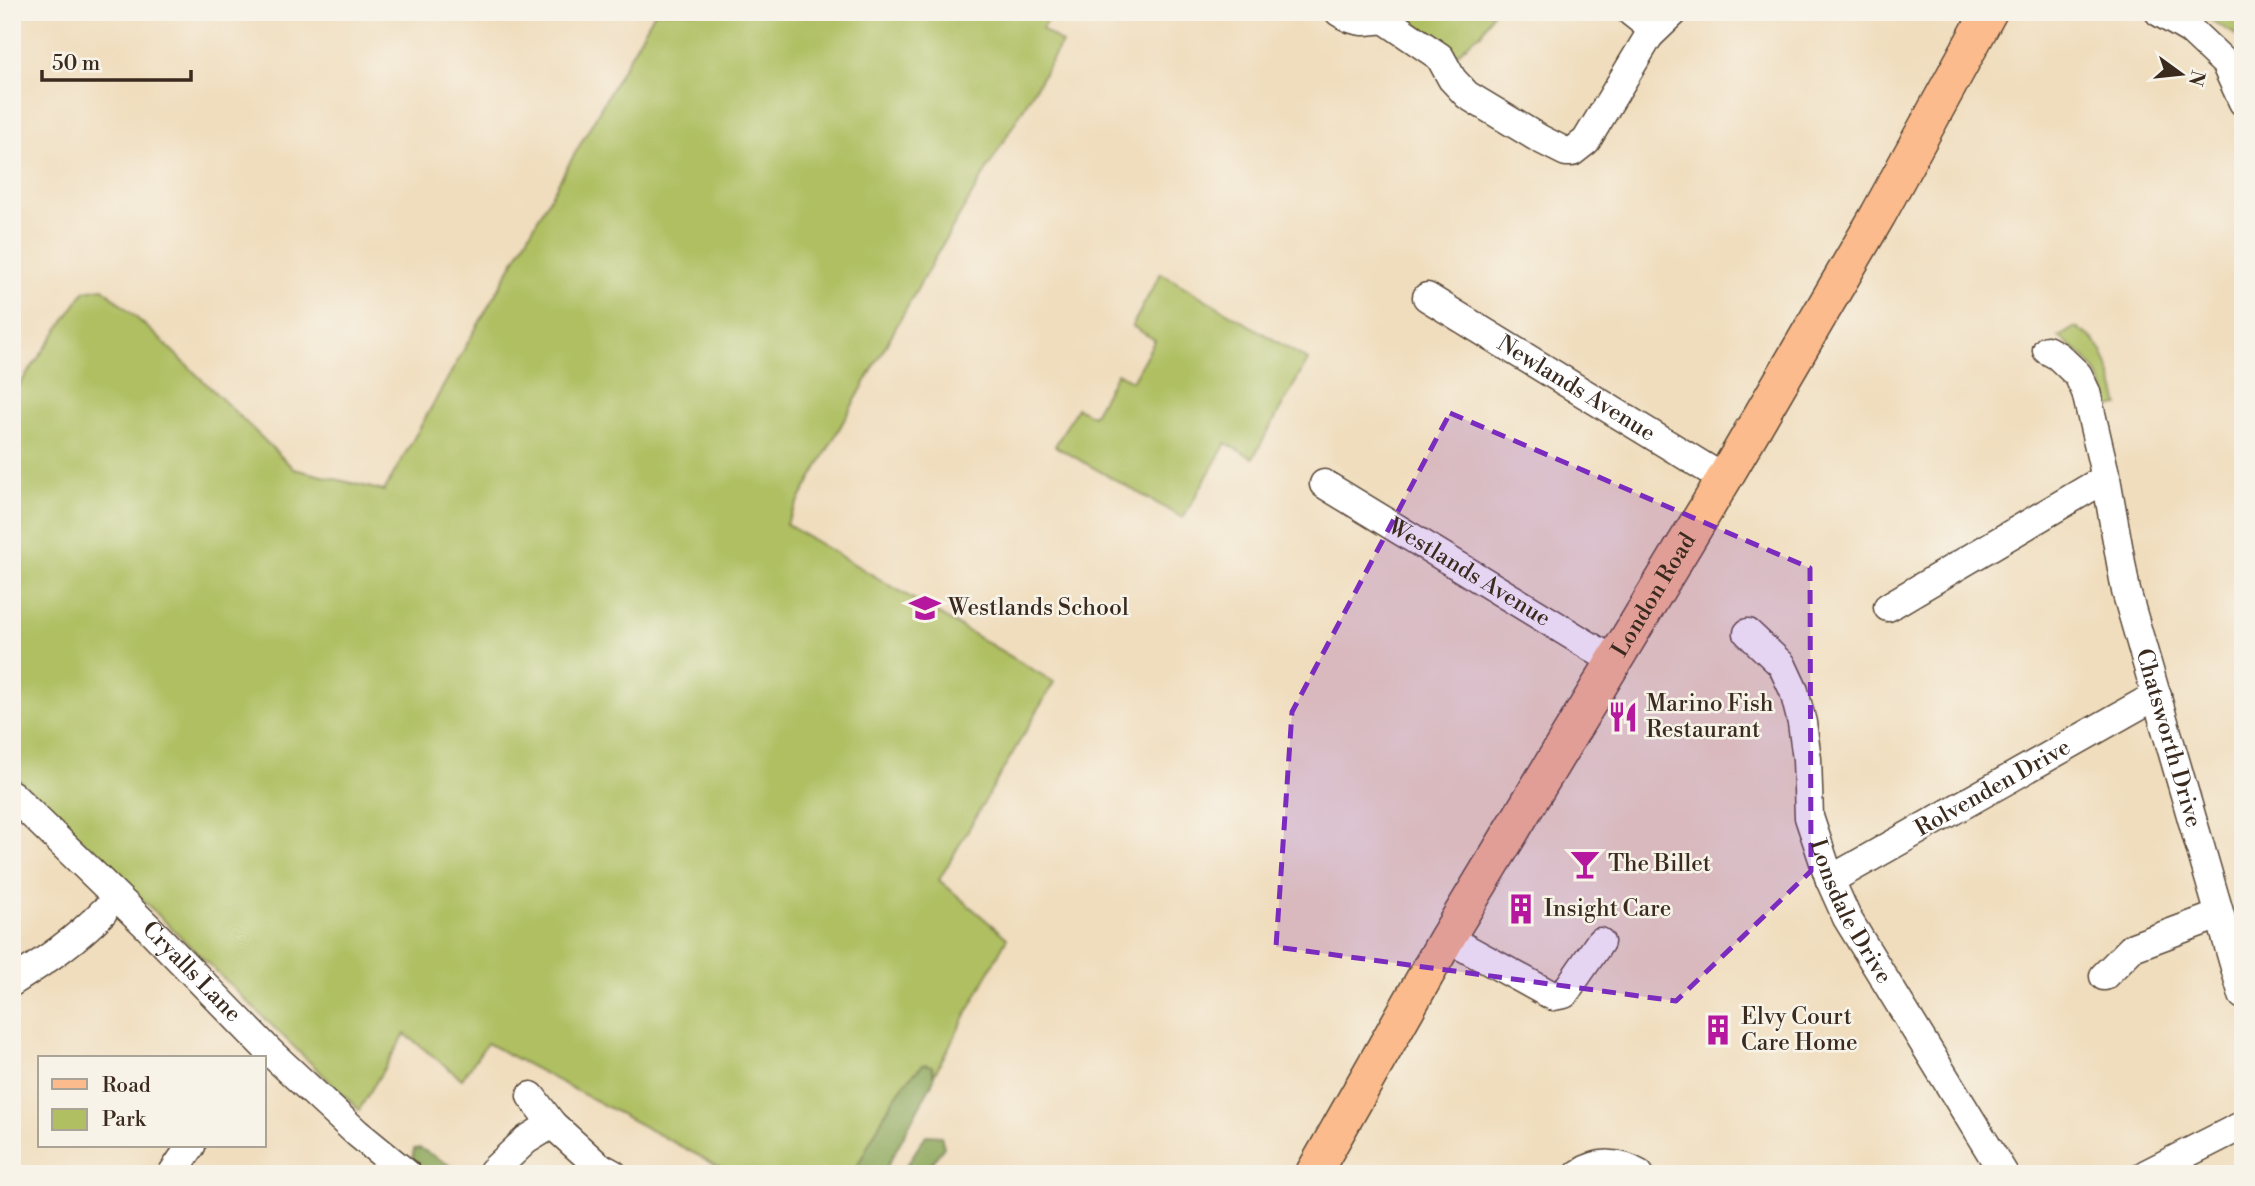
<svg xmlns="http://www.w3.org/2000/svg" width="2255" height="1186" viewBox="0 0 2255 1186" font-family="'Libre Bodoni',serif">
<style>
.green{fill:#afbf62;stroke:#757440;stroke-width:2}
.forest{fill:#8ba658;stroke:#63683b;stroke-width:2}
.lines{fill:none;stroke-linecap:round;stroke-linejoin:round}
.minor-casing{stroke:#564536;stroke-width:31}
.major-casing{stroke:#564536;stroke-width:38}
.minor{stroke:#fff;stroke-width:28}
.major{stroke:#fbbb8c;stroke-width:35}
.marked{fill:#7b2cbf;fill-opacity:0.2;stroke:#7b2cbf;stroke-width:5;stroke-dasharray:14 9;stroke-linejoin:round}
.labels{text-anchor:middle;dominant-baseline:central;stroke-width:5;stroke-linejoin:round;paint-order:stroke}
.street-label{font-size:23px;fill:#3b2a1e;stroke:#f7f3e8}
.poi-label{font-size:23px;fill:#3b2a1e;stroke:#f7f3e8;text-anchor:start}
</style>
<rect width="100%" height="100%" fill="#f7f3e8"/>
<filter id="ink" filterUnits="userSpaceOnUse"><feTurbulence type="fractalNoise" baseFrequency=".0143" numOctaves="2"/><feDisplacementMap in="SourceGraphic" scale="14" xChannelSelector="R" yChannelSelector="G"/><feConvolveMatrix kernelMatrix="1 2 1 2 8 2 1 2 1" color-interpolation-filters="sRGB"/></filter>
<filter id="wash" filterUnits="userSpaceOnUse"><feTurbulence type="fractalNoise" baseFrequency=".00686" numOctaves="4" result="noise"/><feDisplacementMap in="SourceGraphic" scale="28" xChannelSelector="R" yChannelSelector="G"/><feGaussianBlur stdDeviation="1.57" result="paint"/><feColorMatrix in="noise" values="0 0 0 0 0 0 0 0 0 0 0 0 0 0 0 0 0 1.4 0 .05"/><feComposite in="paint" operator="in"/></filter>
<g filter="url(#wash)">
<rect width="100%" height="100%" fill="#f0ddbd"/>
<path class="green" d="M655,12H1052L1042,29L1062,43L938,252L786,524L1054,682L939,880L1007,938L881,1174H733L487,1043L462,1079L405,1034L359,1110L12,773V390L18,387L85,291L103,288L159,338L294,469L384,491Z
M1395,12H1493L1481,34L1474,38L1456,55L1454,51Z
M2197,12H2243V39Z
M1161,273L1308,360L1253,458L1226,443L1183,518L1055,446L1077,408L1093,416L1117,373L1132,381L1155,340L1132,326Z
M2074,328C2106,337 2111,377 2119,405L2109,407C2106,398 2104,388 2100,379C2092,361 2074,348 2059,337Z"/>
<path class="forest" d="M924,1064L932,1066L934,1079L883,1174H853C874,1137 891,1091 924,1064Z
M926,1135L941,1136L944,1147L923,1174H901Z
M420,1148L465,1174C442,1174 428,1179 412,1159L414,1149Z"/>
</g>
<g filter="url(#ink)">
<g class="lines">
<g class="minor-casing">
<g id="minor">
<path d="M1339,12C1355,23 1366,22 1384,19L1440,57L1452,79L1467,95L1540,139L1566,152H1572L1586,141L1649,36L1650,27L1631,12"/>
<path d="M2159,12L2190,30L2225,63L2243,102"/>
<path d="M1649,36L1674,12"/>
<path id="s1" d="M1427,297L1724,479"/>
<path id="s2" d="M2047,350L2058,356L2078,375L2086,392L2106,478L2126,591L2243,995"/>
<path id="s3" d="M1324,484L1614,661"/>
<path d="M1888,607L2106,478"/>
<path id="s4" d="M1748,633L1782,665L1794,691L1802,723L1807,759L1809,817L1830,880L1847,918L2004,1174"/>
<path id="s5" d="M12,795L147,926L271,1053L357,1133L407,1174"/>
<path id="s6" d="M1830,880L2157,695"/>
<path d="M1447,938L1553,996L1564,994L1600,942"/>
<path d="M2104,976L2133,947L2219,915"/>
<path d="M12,982C45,961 76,940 103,912"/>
<path d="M531,1096L552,1124"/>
<path d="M493,1171L526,1140L552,1124L597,1165L613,1174"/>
<path d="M172,1174L191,1146"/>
<path d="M1579,1174C1598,1161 1619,1162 1639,1174"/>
<path d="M2146,1174L2243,1125"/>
</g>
</g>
<g class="major-casing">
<g id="major">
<path id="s7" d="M1313,1174L1447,938L1724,479L1878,215L1989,12"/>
</g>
</g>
<use href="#minor" class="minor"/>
<use href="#major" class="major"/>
</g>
</g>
<path class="marked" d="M1450,413L1810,568L1811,871L1676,1001L1276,947L1292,712Z"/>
<defs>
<g id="school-bare" transform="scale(2.415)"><path d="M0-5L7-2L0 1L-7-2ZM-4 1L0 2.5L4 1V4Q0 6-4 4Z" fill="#b5179e" stroke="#f7f3e8" stroke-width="2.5" paint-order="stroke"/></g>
<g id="restaurant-bare" transform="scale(2.415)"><path d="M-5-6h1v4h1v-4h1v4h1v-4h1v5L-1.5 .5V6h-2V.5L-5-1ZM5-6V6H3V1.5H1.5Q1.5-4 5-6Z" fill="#b5179e" stroke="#f7f3e8" stroke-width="2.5" paint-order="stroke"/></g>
<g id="bar-bare" transform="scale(2.415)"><path d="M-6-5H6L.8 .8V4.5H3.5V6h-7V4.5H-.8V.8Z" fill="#b5179e" stroke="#f7f3e8" stroke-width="2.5" paint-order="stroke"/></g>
<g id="building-bare" transform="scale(2.415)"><path d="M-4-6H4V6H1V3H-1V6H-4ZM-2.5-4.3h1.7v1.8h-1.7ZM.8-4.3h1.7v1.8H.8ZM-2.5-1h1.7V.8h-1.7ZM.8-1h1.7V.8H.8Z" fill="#b5179e" stroke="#f7f3e8" stroke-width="2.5" paint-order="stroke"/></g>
</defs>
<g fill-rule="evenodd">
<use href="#school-bare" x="925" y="608"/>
<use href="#restaurant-bare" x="1623" y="717"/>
<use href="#bar-bare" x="1585" y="864"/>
<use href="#building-bare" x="1521" y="909"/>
<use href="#building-bare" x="1718" y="1030"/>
</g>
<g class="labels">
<g class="street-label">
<text stroke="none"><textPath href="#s1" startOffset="175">Newlands Avenue</textPath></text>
<text stroke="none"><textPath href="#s3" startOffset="170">Westlands Avenue</textPath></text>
<text stroke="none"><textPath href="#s7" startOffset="672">London Road</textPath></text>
<text stroke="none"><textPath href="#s2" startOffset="415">Chatsworth Drive</textPath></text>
<text stroke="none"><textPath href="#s6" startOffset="187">Rolvenden Drive</textPath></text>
<text stroke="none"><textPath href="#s4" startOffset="306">Lonsdale Drive</textPath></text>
<text stroke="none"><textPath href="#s5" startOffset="252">Cryalls Lane</textPath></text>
</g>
<g class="poi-label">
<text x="948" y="608">Westlands School</text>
<text x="1646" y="704">Marino Fish<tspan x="1646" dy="26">Restaurant</tspan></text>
<text x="1608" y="864">The Billet</text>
<text x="1544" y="909">Insight Care</text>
<text x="1741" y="1017">Elvy Court<tspan x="1741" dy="26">Care Home</tspan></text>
</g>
</g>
<rect width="2255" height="1186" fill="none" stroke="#f7f3e8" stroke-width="42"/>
<rect x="38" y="1056" width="228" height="91" fill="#f7f3e8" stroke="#aca397" stroke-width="2"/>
<rect x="52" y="1079" width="35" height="10" fill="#fbbb8c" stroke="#aca397" stroke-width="2"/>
<text x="102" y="1092" font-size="21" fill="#3b2a1e">Road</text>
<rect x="52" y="1109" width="35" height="21" fill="#afbf62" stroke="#aca397" stroke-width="2"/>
<text x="102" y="1126" font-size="21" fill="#3b2a1e">Park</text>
<g transform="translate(2181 74) rotate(105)" stroke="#f7f3e8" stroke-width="5" paint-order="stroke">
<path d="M0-5L12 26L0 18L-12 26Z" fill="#3b2a1e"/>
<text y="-10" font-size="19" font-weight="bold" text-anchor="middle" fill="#3b2a1e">N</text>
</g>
<path d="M42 70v10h149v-10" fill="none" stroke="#3b2a1e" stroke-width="3.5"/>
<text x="52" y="70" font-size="21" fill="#3b2a1e" stroke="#f7f3e8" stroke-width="5" paint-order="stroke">50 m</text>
</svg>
